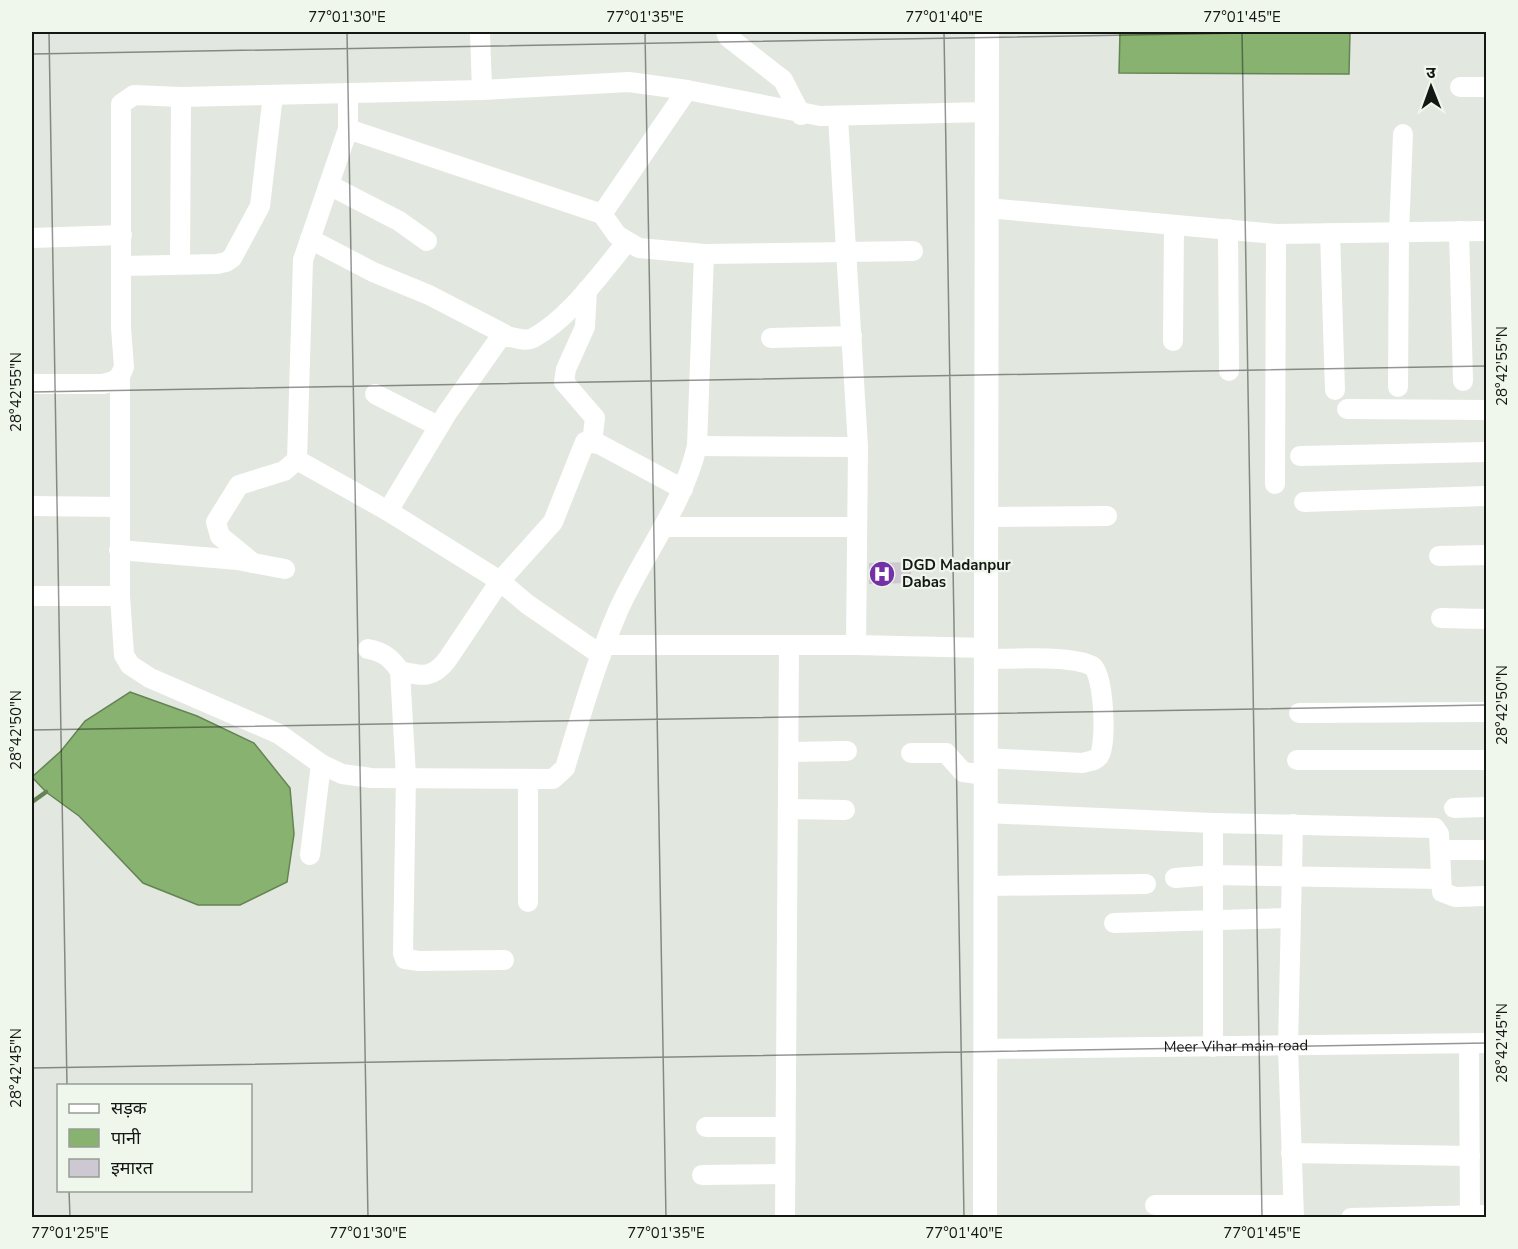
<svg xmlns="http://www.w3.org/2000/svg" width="1518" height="1249" viewBox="0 0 1518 1249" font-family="'Nunito Sans','Noto Sans Devanagari',sans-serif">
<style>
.water{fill:#88b270;stroke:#658454;stroke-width:1.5}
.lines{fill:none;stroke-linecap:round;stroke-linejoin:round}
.stream{stroke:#658454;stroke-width:4.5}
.building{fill:#cdc8d2}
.minor{stroke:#fff;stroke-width:20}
.major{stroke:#fff;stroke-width:24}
.ticks{fill:none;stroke:#141713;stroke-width:1.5;stroke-opacity:0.45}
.labels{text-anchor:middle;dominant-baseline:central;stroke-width:4.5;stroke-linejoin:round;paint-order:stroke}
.poi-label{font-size:15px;font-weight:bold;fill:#141713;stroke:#eff6ec;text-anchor:start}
.street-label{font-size:15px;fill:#141713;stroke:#eff6ec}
.neatline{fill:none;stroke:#141713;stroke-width:2}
.ticks-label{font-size:15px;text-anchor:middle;fill:#141713}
</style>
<rect width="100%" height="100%" fill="#e2e8df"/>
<path class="water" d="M1120,32H1350L1349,74L1119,73Z
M130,692L197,716L254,743L290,788L294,834L287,882L240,905H198L143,883L79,816L46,792L32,777L61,751L85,721Z"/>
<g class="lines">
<path class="stream" d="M32,802L46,792"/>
</g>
<path class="building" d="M911,562V583L869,584V563Z"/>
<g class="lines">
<g class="minor">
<path d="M480,32L482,90"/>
<path d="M726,32L728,37L783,80L801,115"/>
<path d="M1460,87H1486"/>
<path d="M687,90L602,214L617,235L639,248L704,254L913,251"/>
<path d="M348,93V129L602,214"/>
<path d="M838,117L858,447L856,645"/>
<path d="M329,185L399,221L427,241"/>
<path d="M987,208L1276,234L1486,231"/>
<path d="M1228,229L1229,371"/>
<path d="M1459,231L1463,381"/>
<path d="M1330,233L1335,390"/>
<path d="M32,238L122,235"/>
<path d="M310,239L373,272L429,295L506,335"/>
<path d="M180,264L181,97"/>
<path d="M123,266L217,264L226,262L232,258L260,206L273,95"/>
<path d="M587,290L585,327L566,369L564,382L595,418L592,442"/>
<path d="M771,338L852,336"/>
<path d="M1173,341L1174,225"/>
<path d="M120,376V596L124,655L130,665L150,678L279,734L321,764L342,774L371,778L553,779L565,768C581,715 596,662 618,611C643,555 683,506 697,446L704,254"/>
<path d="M32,384H103L114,381L120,376L124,367L121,328V104L134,95L181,97L482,90L629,82L687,90L820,116L987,112"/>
<path d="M1398,387L1399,232L1403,134"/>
<path d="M375,394L438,426"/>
<path d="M1347,409L1486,410"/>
<path d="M697,446L858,447"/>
<path d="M1300,456L1486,452"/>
<path d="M297,460L388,511L500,581L527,604L601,655"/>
<path d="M1275,484L1276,234"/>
<path d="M1304,502L1486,496"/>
<path d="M32,506L119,507"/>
<path d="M388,511L447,413L499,339C511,332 521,344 533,338C569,319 601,273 627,242"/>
<path d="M987,517L1107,516"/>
<path d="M664,527H855"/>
<path d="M119,550L238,560L285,569"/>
<path d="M1439,556L1486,555"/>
<path d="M253,563L220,536L216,522L239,485L284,471L297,460L303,260L348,129"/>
<path d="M32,596H120"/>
<path d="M1441,618L1486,619"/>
<path d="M605,645H856L987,648"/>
<path d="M368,649C384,652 391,658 400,671L406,777L403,953L405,959L419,961L504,960"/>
<path d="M400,671C423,676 432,679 447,660L500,581L553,522L585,442L599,444L683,489"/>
<path d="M1299,713L1486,712"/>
<path d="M790,752L847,751"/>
<path d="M911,753H946L963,772L986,775"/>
<path d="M985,758L1083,763C1088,761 1096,761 1099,756C1107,744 1104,673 1092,666C1073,655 1010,659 986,659"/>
<path d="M1297,760H1486"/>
<path d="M1454,808L1486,807"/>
<path d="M789,809L845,810"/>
<path d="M986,813L1213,823L1435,828L1439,834L1442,892L1455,897L1486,896"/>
<path d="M1293,824L1288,1047L1294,1218"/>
<path d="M1440,850H1486"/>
<path d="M310,855L321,764"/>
<path d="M1175,878L1214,875L1440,879"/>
<path d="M986,886L1146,884"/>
<path d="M528,902V779"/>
<path d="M1114,923L1290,918"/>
<path d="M1469,1044L1470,1218"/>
<path d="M1213,1047V823"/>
<path id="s1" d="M986,1049L1486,1043"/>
<path d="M706,1127H785"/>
<path d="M1291,1153L1470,1156"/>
<path d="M702,1175L785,1174"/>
<path d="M1155,1205H1293"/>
<path d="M785,1218L789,646"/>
<path d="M1351,1218L1486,1215"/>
</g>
<path class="major" d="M985,1218L987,32"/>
</g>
<path class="ticks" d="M49,32L67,1086M347,32L368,1218M645,32L666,1218M944,32L964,1218M1242,32L1262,1218M32,54L1299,32M32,392L1486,366M32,730L1486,705M32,1068L1486,1043M69,1190L70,1218"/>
<defs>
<g id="hospital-disc" transform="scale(1.35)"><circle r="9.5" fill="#7431a5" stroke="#eff6ec"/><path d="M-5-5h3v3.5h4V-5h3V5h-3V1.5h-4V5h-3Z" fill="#fff"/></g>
</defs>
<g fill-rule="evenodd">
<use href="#hospital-disc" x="882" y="574"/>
</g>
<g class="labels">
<g class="poi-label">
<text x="902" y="565">DGD Madanpur<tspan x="902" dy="17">Dabas</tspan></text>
</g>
<g class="street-label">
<text stroke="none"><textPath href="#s1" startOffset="250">Meer Vihar main road</textPath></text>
</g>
</g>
<rect width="1518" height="1249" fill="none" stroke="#eff6ec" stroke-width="66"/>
<rect x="57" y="1084" width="195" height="108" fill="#eff6ec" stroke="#979d95" stroke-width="1.5"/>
<rect x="69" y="1104" width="30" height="9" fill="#ffffff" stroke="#979d95" stroke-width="1.5"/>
<text x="111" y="1114" font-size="18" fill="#141713">सड़क</text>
<rect x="69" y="1129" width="30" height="18" fill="#88b270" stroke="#979d95" stroke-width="1.5"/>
<text x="111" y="1144" font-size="18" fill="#141713">पानी</text>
<rect x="69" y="1159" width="30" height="18" fill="#cdc8d2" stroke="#979d95" stroke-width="1.5"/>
<text x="111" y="1174" font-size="18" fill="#141713">इमारत</text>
<g transform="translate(1431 87) rotate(359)" stroke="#eff6ec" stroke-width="4.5" paint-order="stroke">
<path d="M0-4.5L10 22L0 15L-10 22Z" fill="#141713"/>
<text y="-9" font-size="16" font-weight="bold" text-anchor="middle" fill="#141713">उ</text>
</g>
<rect x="33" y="33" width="1452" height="1183" class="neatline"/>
<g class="ticks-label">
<text x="347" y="22">77°01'30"E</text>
<text x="645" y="22">77°01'35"E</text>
<text x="944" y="22">77°01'40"E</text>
<text x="1242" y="22">77°01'45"E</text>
<text transform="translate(1502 366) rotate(-90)" y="5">28°42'55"N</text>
<text transform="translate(16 392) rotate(-90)" y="5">28°42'55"N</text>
<text transform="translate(1502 705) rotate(-90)" y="5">28°42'50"N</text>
<text transform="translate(16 730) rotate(-90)" y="5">28°42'50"N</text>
<text transform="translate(1502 1043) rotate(-90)" y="5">28°42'45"N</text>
<text transform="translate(16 1068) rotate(-90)" y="5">28°42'45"N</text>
<text x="70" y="1238">77°01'25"E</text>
<text x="368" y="1238">77°01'30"E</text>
<text x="666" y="1238">77°01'35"E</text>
<text x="964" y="1238">77°01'40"E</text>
<text x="1262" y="1238">77°01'45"E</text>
</g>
</svg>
